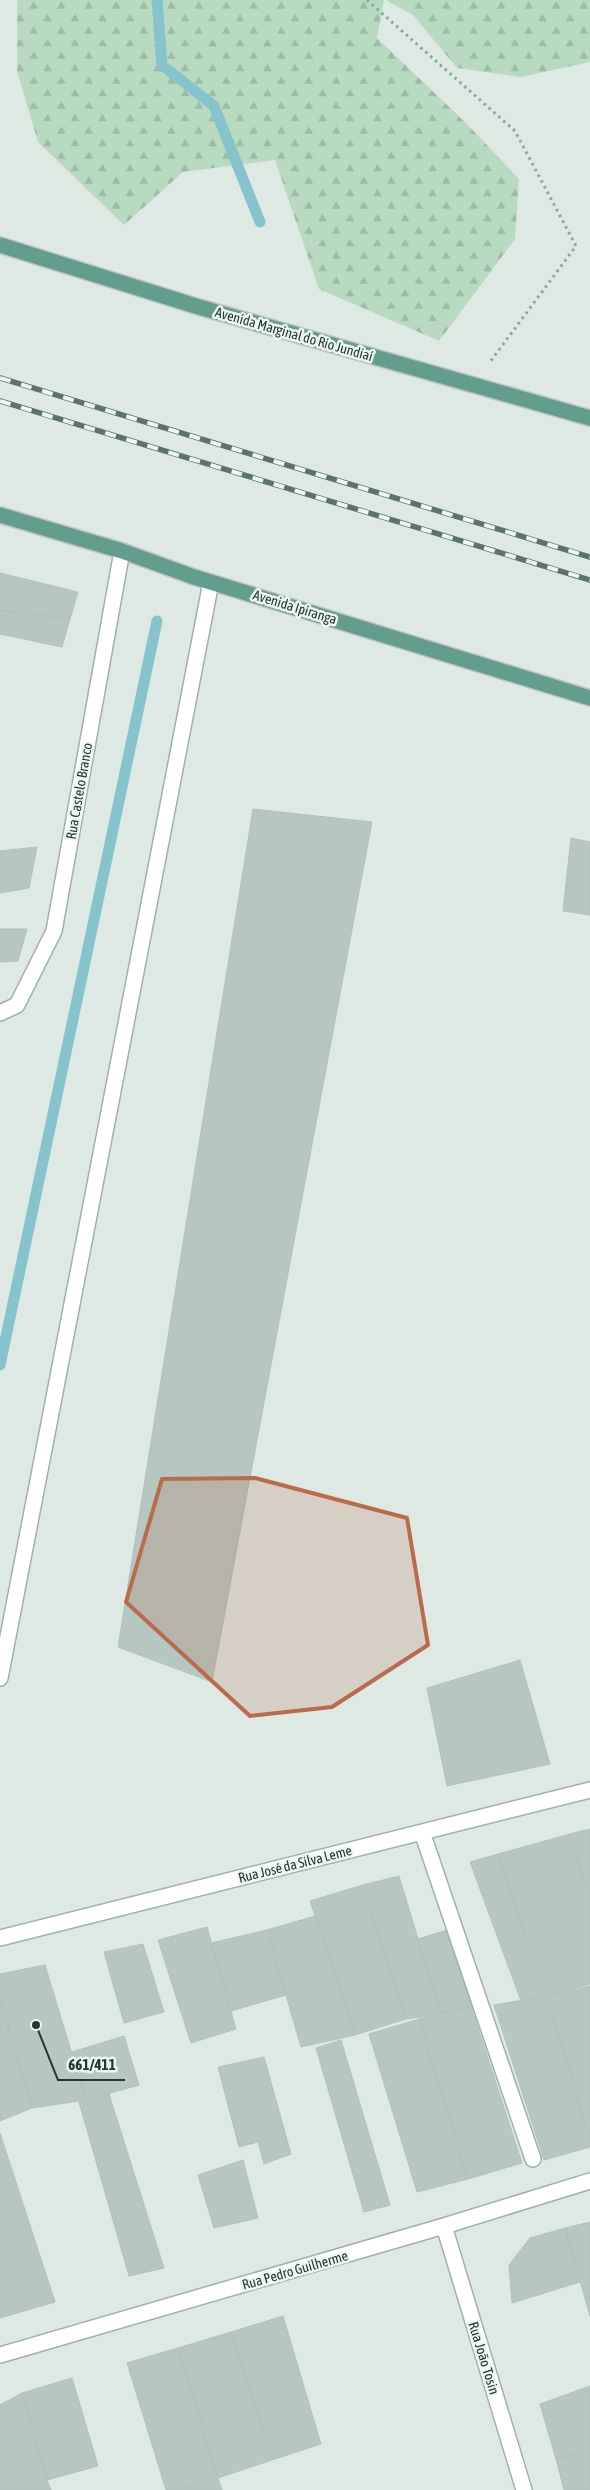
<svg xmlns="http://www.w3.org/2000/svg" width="590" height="2490" viewBox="0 0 590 2490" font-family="'Asap Condensed',sans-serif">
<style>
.forest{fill:url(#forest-firs)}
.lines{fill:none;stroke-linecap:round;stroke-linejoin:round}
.stream{stroke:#86c3cd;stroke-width:11}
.building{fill:#b6c6c0;stroke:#b0c2bb}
.minor-casing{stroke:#a1b0ab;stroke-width:18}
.major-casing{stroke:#bcc3c1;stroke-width:18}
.path{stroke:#7fac9e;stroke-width:3;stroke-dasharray:2.5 4;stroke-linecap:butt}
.minor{stroke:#fff;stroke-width:15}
.major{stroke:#639d8e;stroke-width:15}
.rail-casing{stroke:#5a746d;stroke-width:5.5}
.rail{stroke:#eef6f2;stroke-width:4;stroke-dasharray:11;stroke-linecap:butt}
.marked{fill:#ba6b4e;fill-opacity:0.2;stroke:#ba6b4e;stroke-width:4;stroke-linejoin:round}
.labels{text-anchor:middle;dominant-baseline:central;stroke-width:5;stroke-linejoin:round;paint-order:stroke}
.street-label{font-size:14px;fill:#203831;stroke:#eef6f2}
.leader{fill:none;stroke:#203831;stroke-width:2}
.callout-dot{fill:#203831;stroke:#eef6f2;stroke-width:2}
.callout-label{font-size:15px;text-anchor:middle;font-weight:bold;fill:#203831;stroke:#eef6f2;stroke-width:5;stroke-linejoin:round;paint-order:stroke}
</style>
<defs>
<pattern id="forest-firs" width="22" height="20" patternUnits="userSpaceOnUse" patternTransform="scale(1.25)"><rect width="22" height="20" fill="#b7dac0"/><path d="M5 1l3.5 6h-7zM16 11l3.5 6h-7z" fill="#9dbca5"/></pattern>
</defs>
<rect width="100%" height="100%" fill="#dee9e4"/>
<path class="forest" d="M17,0H384L377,38L467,124L519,179L515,239L439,341L319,289L275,160L183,172L124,225L38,142L17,71Z
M386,0H590V62L521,77L457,68L413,15Z"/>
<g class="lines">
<path class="stream" d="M157,0L162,65L214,106L260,222
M0,1365L157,621"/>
</g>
<path class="building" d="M0,573L78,592L70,619L0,610Z
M0,610L70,619L62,647L0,634Z
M253,809L372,822L212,1682L118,1647Z
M571,838L590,842V915L563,911Z
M37,847L29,888L0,893V851Z
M0,929H27L18,961L0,962Z
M520,1660L550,1764L447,1786L427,1688Z
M590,1829V1897L570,1834Z
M570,1834L590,1897V1984L547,1996L498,1854Z
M498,1854L547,1996L521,2001L470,1862Z
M399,1876L418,1939L441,2014L406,2019L363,1885Z
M363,1885L406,2019L355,2035L310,1901Z
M315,1916L355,2035L301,2047L267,1930Z
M207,1927L236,2029L191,2043L158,1940Z
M267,1930L286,1995L231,2011L211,1943Z
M447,1930L471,2006L441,2014L418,1939Z
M143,1944L164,2012L124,2023L104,1952Z
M45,1965L86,2100L32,2108L0,1999V1974Z
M590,1986V2139L547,1996Z
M547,1996L590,2139V2147L544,2160L494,2005Z
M0,1999L32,2108L0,2121Z
M471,2006L522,2163L468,2179L419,2019Z
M419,2019L468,2179L417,2192L369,2034Z
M124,2036L139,2085L86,2100L72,2052Z
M341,2040L390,2205L364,2212L316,2048Z
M264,2057L291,2154L264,2164L258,2142L239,2147L218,2067Z
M109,2094L164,2268L129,2276L79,2102Z
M0,2133L55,2302L0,2318Z
M243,2160L258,2218L214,2228L198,2175Z
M590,2222V2316L565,2228Z
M565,2228L580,2282L512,2303L509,2265L530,2238Z
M283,2316L321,2444L272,2460L231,2332Z
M231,2332L272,2460L218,2478L178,2348Z
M178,2348L218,2478L179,2490H166L127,2363Z
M72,2378L98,2466L47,2480L22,2393Z
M590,2386V2450L556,2459L540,2404Z
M22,2393L47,2480L51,2490H0V2405Z
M590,2450V2490H564L556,2459Z
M218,2478L222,2490H179Z"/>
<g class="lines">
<g class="minor-casing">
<path id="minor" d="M0,1013L17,1005L54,931L122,551
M0,1678L211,582
M422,1832L533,2159
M0,1938L590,1790
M444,2226L524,2490
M0,2355L444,2226L590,2181"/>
</g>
<g class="major-casing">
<path id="major" d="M0,245L199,307L590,418
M0,515L122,551L194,577L590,698"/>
</g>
<path class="path" d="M367,0L515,131L576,246L490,362"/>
<use href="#minor" class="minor"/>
<use href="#major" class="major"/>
<g class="rail-casing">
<path id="rail" d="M0,378L590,557
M0,401L590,580"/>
</g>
<use href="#rail" class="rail"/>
</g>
<path class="marked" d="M255,1478L407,1518L428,1645L332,1707L250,1716L126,1602L162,1479Z"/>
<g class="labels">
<g class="street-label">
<text transform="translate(294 334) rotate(16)">Avenida Marginal do Rio Jundiaí</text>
<text transform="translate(295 607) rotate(17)">Avenida Ipiranga</text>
<text transform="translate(79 791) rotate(-80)">Rua Castelo Branco</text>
<text transform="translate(295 1864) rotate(-14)">Rua José da Silva Leme</text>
<text transform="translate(295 2270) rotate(-16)">Rua Pedro Guilherme</text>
<text transform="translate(484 2358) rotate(73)">Rua João Tosin</text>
</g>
</g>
<path class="leader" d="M36 2025L58 2080H125"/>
<circle class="callout-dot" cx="36" cy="2025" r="5"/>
<g class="callout-label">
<text x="92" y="2070">661/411</text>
</g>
</svg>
